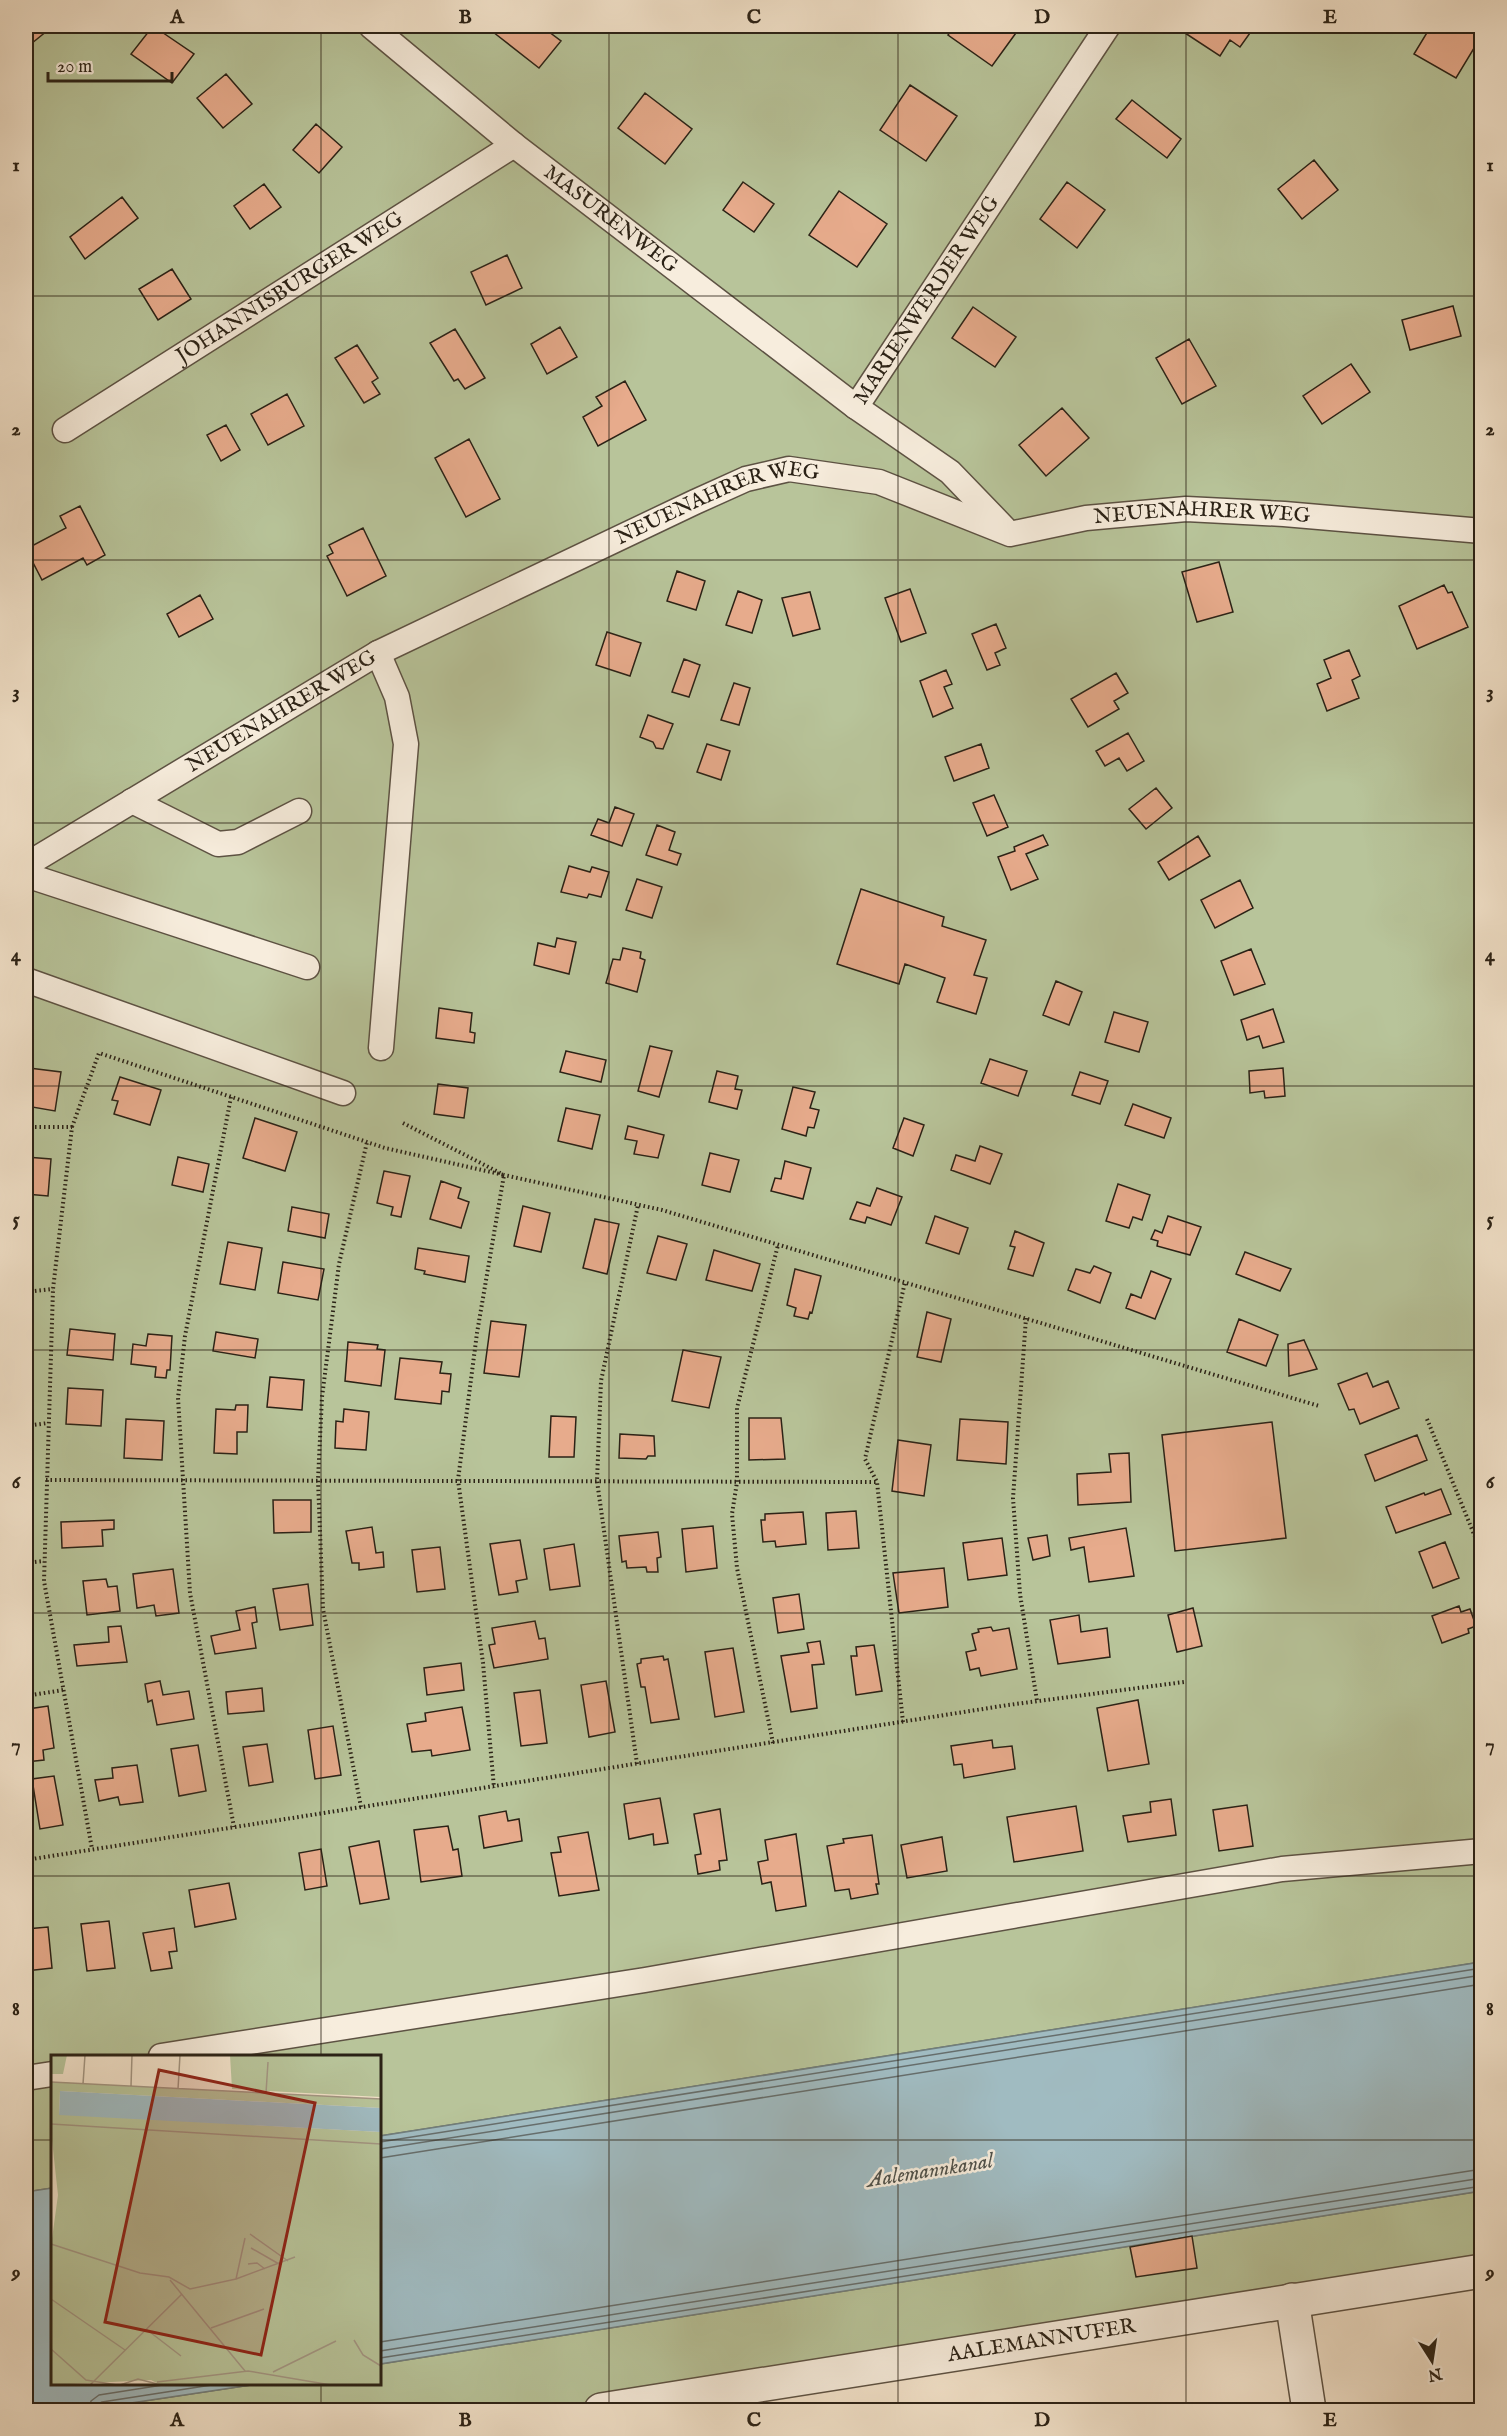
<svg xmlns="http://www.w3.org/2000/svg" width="1507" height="2436" viewBox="0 0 1507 2436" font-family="'IM FELL English',serif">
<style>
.green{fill:#b8c49a;stroke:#727358;stroke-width:1.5}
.water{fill:#a0bbc1;stroke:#717e7d;stroke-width:1.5}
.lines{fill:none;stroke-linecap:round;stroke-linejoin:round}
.shore{stroke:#666e6c;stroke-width:1.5}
.building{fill:#e7ab8c;stroke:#2b2216;stroke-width:1.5}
.service-casing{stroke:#5d5243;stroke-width:27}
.minor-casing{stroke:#5d5243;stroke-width:36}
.tertiary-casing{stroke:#5d5243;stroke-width:36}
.path{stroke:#2b2216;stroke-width:4;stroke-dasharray:1.5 3;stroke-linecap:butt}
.service{stroke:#f7eddd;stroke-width:24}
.minor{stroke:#f7eddd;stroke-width:33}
.tertiary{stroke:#f7eddd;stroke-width:33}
.grid{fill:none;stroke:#2b2216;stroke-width:1.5;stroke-opacity:0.55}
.labels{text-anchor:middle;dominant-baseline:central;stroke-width:5;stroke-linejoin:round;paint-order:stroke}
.street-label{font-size:21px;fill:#2b2216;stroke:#f7eddd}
.water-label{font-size:22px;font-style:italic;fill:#4e5049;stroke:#f7eddd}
.inset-road{fill:none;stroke:#a39683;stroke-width:1.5}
.view{fill:#8f2418;fill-opacity:0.15;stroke:#8f2418;stroke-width:3}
.inset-edge{fill:none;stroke:#2b2216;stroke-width:3}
.neatline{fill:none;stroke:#2b2216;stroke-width:2}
.grid-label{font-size:20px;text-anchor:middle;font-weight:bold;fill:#2b2216}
</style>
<rect width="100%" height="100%" fill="#f3e3cb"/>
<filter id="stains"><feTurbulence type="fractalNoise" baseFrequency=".00333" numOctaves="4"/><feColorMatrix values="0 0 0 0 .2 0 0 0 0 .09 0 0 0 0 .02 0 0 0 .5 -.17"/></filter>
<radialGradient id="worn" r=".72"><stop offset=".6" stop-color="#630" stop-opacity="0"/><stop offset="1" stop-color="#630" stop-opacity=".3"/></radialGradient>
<path class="green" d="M26,26H1481V1962L380,2136V2056H52V2188L26,2192Z
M1481,2191V2271L601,2410H84L257,2384H380V2364Z
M739,2403L774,2408L797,2403L798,2410H694Z"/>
<path class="water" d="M1481,1962V2191L380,2364V2136Z
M52,2188V2384H257L84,2410H26V2192Z"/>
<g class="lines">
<path class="shore" d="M380,2142L1482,1968
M380,2149L1482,1975
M380,2158L1482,1984
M380,2342L1482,2169
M380,2351L1482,2178
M380,2358L1482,2186
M89,2410L91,2401L99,2395L169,2384
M96,2410L97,2405L102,2402L218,2384"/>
</g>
<path class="building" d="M26,26H53L26,48Z
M153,26L194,54L172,83L131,54Z
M498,26H541L561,41L539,68L493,32Z
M954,26H1021L992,66L948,35Z
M1191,26H1255L1240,47L1230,40L1220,56L1185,33Z
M1431,26H1482V35L1456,78L1414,54Z
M226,74L252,104L223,128L197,98Z
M910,85L957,116L926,161L880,130Z
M645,93L692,129L665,164L618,128Z
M1132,100L1181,139L1167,158L1116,119Z
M316,124L342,147L319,173L293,150Z
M1314,160L1338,190L1302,219L1278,189Z
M743,182L774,204L754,232L723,210Z
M1067,182L1105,210L1077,248L1040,219Z
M264,184L281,207L250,229L234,206Z
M839,191L887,224L857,267L809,235Z
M122,197L138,218L85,259L70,237Z
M507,255L522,288L486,305L471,272Z
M172,269L191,299L158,320L139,289Z
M1453,306L1461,336L1410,350L1402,320Z
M973,307L1016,337L995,367L952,338Z
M560,327L577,357L547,374L531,344Z
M455,329L485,378L465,389L458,379L454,381L430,343Z
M1189,339L1216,386L1182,404L1156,358Z
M357,345L378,378L372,382L380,394L364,403L335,358Z
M1351,364L1370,392L1322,424L1303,396Z
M625,381L646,420L598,446L583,417L602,406L596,397Z
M287,394L304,426L268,445L251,414Z
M1062,408L1089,438L1046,476L1019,445Z
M226,425L240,450L221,461L207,435Z
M469,439L500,499L466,517L435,458Z
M80,506L105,555L87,565L83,558L42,580L26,549L66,528L60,516Z
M363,528L386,576L347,596L327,556L333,553L329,545Z
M1219,562L1233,612L1197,622L1182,572Z
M677,571L705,581L696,610L667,601Z
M1444,585L1448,593L1452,592L1468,627L1417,649L1399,606Z
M910,589L926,633L901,642L885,598Z
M738,591L762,600L752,633L726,625Z
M810,592L820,629L793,636L782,598Z
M200,595L213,619L179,637L167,614Z
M996,624L1006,648L995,653L1000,665L987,670L972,634Z
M607,632L641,643L630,676L596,665Z
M1349,650L1360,676L1352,680L1359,698L1327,711L1317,684L1331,678L1324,660Z
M684,659L700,665L689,697L672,692Z
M946,670L952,684L944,687L953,708L933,717L920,681Z
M1116,673L1128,693L1114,701L1119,709L1088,727L1071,699Z
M734,683L750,688L739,725L721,720Z
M648,715L673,724L663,749L656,748L653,742L640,737Z
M1128,733L1144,761L1127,771L1119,758L1105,766L1096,751Z
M707,744L730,751L721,780L697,772Z
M981,744L989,768L954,781L945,757Z
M1156,788L1172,808L1146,829L1129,809Z
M994,795L1008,827L987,836L973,803Z
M615,807L634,814L622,846L591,835L598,819L609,823Z
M657,825L675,832L669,850L681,854L677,865L646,855Z
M1043,835L1048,845L1026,854L1038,879L1011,890L998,857L1015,851L1014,847Z
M1198,836L1210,856L1169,880L1158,862Z
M569,866L590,872L592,867L609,872L601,897L589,894L587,898L561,892Z
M637,879L662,887L652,918L626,910Z
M1240,880L1253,908L1215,928L1201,900Z
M861,889L944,917L942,926L986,940L974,975L987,978L976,1014L937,1002L945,978L905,964L899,984L837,964Z
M557,938L576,942L569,974L534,965L538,943L555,947Z
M623,948L641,952L640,958L645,960L637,992L606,983L613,959L620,960Z
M1251,949L1265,984L1234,995L1221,961Z
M1056,981L1082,992L1069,1025L1043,1015Z
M439,1008L472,1013L470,1032L475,1033L474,1043L436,1038Z
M1273,1009L1284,1042L1263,1048L1259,1036L1247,1040L1241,1020Z
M1114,1012L1148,1022L1139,1052L1105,1042Z
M650,1046L672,1051L659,1097L638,1091Z
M566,1051L606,1060L601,1082L560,1072Z
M990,1059L1027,1071L1018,1096L981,1083Z
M29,1068L61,1072L55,1111L26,1106Z
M1283,1068L1285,1096L1265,1098L1264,1091L1250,1093L1249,1071Z
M717,1071L738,1076L735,1089L742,1090L737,1109L709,1102Z
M1080,1072L1108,1081L1100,1104L1072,1095Z
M120,1077L161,1090L150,1125L114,1114L118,1101L112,1100Z
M438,1084L468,1088L464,1118L434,1114Z
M793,1087L815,1092L810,1108L819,1110L814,1128L808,1127L806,1136L782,1129Z
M1133,1104L1171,1118L1164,1138L1125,1125Z
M566,1108L600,1115L592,1149L558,1141Z
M255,1118L297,1132L285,1171L243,1158Z
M904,1118L924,1125L913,1156L893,1148Z
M628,1126L664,1135L658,1158L634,1154L637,1141L625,1139Z
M980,1146L1002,1154L990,1184L951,1170L956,1155L975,1161Z
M710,1153L739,1160L730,1192L702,1185Z
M26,1157L51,1159L48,1196L26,1194Z
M178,1157L209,1164L203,1192L172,1185Z
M785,1161L811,1168L803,1199L771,1191L775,1178L781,1179Z
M384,1171L410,1176L401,1217L391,1215L393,1207L377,1203Z
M441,1181L461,1188L458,1198L469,1202L461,1228L430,1219Z
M1118,1184L1150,1195L1142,1220L1133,1217L1129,1228L1106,1221Z
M877,1188L902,1197L891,1225L867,1217L865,1223L850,1219L857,1202L870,1206Z
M523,1206L550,1213L541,1252L514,1246Z
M292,1207L329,1214L325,1238L288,1231Z
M935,1216L968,1228L959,1254L926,1243Z
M1168,1216L1201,1227L1190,1255L1157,1246L1158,1241L1151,1239L1155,1230L1162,1233Z
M595,1219L619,1224L607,1274L583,1268Z
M1015,1231L1044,1243L1033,1276L1008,1269L1015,1247L1010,1246Z
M658,1236L687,1244L676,1280L647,1273Z
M228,1242L262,1248L255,1290L220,1284Z
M418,1248L469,1256L465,1282L424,1274L425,1271L415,1269Z
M714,1250L760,1264L752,1291L706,1280Z
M1245,1252L1291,1269L1280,1291L1236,1274Z
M283,1262L324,1269L318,1300L278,1293Z
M1094,1266L1111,1273L1100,1303L1068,1290L1076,1269L1090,1273Z
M795,1269L821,1276L812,1313L810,1312L808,1319L794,1316L796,1308L787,1305Z
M1151,1271L1171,1279L1155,1319L1126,1308L1131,1294L1141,1298Z
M26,1305H30V1335H26Z
M927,1312L951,1319L941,1362L917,1357Z
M1239,1319L1278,1335L1266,1366L1227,1352Z
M491,1321L526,1325L519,1377L484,1373Z
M70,1329L115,1334L113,1360L67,1355Z
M216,1332L258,1339L255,1358L213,1351Z
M148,1334L172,1336L170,1370H167L166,1378L155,1377L156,1367L131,1364L133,1344L146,1346Z
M1304,1340L1317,1369L1289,1376L1288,1344Z
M348,1342L378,1345L377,1349L385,1350L381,1386L345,1381Z
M683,1350L721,1357L709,1408L672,1401Z
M400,1358L442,1362L440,1373L451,1374L449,1392L442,1391L441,1404L395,1399Z
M1367,1373L1373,1387L1388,1381L1399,1408L1360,1424L1354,1409L1349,1410L1338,1384Z
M270,1377L304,1380L302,1410L267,1407Z
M68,1388L103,1390L101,1426L66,1424Z
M236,1405H248L247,1432H237V1454L214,1453L216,1409L235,1410Z
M344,1409L369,1412L366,1450L335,1448L336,1421L343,1422Z
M551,1416L576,1417L574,1457H549Z
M749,1418H781L785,1459L749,1460Z
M126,1419L164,1421L162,1460L124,1458Z
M960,1419L1008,1422L1006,1464L957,1460Z
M1272,1422L1286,1538L1175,1551L1162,1435Z
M620,1434L654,1436L655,1456H648L646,1459L619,1458Z
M1417,1435L1427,1460L1375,1481L1365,1455Z
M898,1440L931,1445L924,1496L892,1491Z
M1129,1453L1131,1502L1078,1505L1077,1474L1111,1472L1109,1454Z
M1441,1489L1451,1514L1396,1533L1386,1507L1424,1493L1425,1495Z
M273,1500H311V1532L274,1533Z
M856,1511L859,1548L828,1550L826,1513Z
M803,1512L806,1544L776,1547L775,1541L763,1542L761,1520H765V1514Z
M114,1520V1529L102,1530L103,1546L62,1548L61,1522Z
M713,1526L717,1568L686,1572L682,1529Z
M372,1527L376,1553L383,1552L384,1567L359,1570V1563H352L346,1531Z
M1126,1528L1134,1576L1089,1582L1084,1547L1071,1550L1069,1538Z
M658,1532L661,1557L657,1558L658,1572H647L646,1567L627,1568L626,1561L622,1562L619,1536Z
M1047,1535L1050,1556L1033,1560L1028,1538Z
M1002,1538L1007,1575L968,1580L963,1543Z
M520,1540L527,1579L516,1581L518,1592L499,1595L490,1544Z
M1445,1542L1459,1578L1433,1588L1419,1552Z
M574,1544L580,1586L550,1590L544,1549Z
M440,1547L445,1589L417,1592L412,1550Z
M944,1568L948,1607L899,1613L893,1573Z
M173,1569L179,1613L156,1616L154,1605L137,1608L133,1574Z
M106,1579L108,1587L117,1586L120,1611L87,1615L83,1581Z
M308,1584L313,1625L280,1630L273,1589Z
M799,1594L804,1629L778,1633L773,1598Z
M1459,1606L1461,1612L1470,1609L1476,1626L1468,1629L1469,1633L1442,1643L1432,1616Z
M255,1607L257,1622L252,1623L256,1648L215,1654L211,1636L240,1630L236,1611Z
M1193,1608L1202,1646L1177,1652L1168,1615Z
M1079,1615L1081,1632L1107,1628L1110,1657L1058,1664L1050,1620Z
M535,1621L539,1639L545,1638L548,1659L494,1668L489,1645L495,1644L492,1628Z
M121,1626L127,1662L77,1666L74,1645L109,1642L108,1627Z
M991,1627L993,1631L1009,1628L1017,1669L981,1676L979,1668L970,1670L966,1652L976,1650L972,1634L979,1632L978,1629Z
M820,1641L824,1664L812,1665L817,1708L791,1712L781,1656L809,1652L807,1643Z
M874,1645L882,1691L856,1695L851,1656H857L856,1647Z
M733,1648L744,1712L715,1717L705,1652Z
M663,1656L664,1660L668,1659L679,1719L651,1723L645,1687H641L637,1664L641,1663V1659Z
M461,1663L464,1690L427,1695L424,1668Z
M160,1681L163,1695L189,1691L194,1719L157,1725L152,1700L148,1702L145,1684Z
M606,1681L615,1732L589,1737L581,1685Z
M262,1688L264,1711L228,1714L226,1692Z
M540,1690L547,1743L521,1746L514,1693Z
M1138,1700L1149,1764L1108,1771L1097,1708Z
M48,1706L54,1748L43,1750L44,1760L26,1762V1731L31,1730L28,1709Z
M462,1707L470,1750L432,1756L431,1750L412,1752L407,1724L426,1721L425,1713Z
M333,1726L341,1775L315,1779L308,1730Z
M992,1740L993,1748L1012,1746L1015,1769L964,1778L962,1764L954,1765L951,1746Z
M267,1744L273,1782L249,1786L243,1747Z
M198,1745L206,1791L179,1796L171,1749Z
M137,1765L143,1802L120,1805L118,1797L99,1801L95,1780L113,1778L112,1768Z
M54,1776L63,1825L40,1829L32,1779Z
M660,1798L668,1843L654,1845L653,1834L629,1839L624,1804Z
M1171,1799L1176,1835L1128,1842L1123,1816L1151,1812L1150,1802Z
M1247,1805L1253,1846L1219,1851L1213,1810Z
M1076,1806L1083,1851L1014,1862L1007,1817Z
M720,1809L727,1860L719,1861L720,1870L698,1874L695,1855L701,1854L694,1814Z
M506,1811L508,1821L519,1819L522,1841L484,1848L479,1816Z
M448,1826L453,1850L458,1849L462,1876L421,1882L414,1830Z
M588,1832L599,1890L559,1896L551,1853L561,1852L558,1837Z
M796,1834L806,1906L776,1911L771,1882L762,1884L758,1862L768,1860L765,1840Z
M872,1835L879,1884H876L878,1894L851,1899L849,1889L835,1891L827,1846L844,1843L843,1839Z
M942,1837L947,1871L907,1878L901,1845Z
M379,1841L389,1899L360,1904L349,1847Z
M321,1849L327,1886L305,1890L299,1853Z
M229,1883L236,1919L195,1927L189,1890Z
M109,1921L115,1968L87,1971L81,1924Z
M48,1927L52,1968L26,1971V1929Z
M174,1928L177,1951L169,1952L172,1968L151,1971L143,1933Z
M1192,2236L1197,2268L1136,2277L1130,2247Z"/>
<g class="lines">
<g class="service-casing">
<g id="service">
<path id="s1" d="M371,26L514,145L856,407L950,472L1004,528"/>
<path id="s2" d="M856,407L1108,26"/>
<path id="s3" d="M65,430L514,145"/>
<path d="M378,653L397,697L406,744L381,1048"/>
<path d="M132,801L218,844L238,842L299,811"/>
<path id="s4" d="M26,865L378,653L695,502L746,479L789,469L879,482L1010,534L1086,518L1186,509L1284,514L1482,531"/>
<path d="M26,875L307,967"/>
<path d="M26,980L343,1093"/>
<path d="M161,2056L645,1980L1282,1869L1482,1851"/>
<path d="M26,2078L52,2074"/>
</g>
</g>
<g class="minor-casing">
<path id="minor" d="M1292,2300L1309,2410"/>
</g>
<g class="tertiary-casing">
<g id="tertiary">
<path id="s5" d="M601,2410L1482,2271"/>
</g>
</g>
<path class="path" d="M231,1097L185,1336L178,1398L190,1593L234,1827
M403,1123L504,1175L662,1210L1319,1406
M26,1127H72L53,1289L44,1581L92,1849
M72,1127L99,1053L385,1148L504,1175L477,1333L458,1480L483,1663L494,1788
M26,1292L53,1289
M1026,1318L1013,1498L1020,1594L1037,1701
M1427,1419L1482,1554
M26,1426L48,1423
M46,1480L877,1482
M26,1563L44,1561
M26,1696L63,1690
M903,1722L877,1482L865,1459L905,1282
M773,1743L737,1568L732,1514L737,1482V1408L778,1245
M637,1764L597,1481L601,1381L638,1205
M361,1807L323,1609L318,1480L322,1397L339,1264L367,1142
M26,1860L1008,1705L1184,1682"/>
<use href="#service" class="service"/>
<use href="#minor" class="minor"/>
<use href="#tertiary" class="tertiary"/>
</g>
<path class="grid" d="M321,26V2056M609,26V2410M898,26V2410M1186,26V2410M26,296H1482M26,560H1482M26,823H1482M26,1086H1482M26,1350H1482M26,1613H1482M26,1876H1482M26,2140H52M380,2140H1482M321,2384V2410"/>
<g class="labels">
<g class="street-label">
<text stroke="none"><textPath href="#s1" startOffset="308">MASURENWEG</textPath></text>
<text stroke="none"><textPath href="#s3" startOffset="266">JOHANNISBURGER WEG</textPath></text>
<text stroke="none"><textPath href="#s2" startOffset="128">MARIENWERDER WEG</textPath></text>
<text stroke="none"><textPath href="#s4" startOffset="784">NEUENAHRER WEG</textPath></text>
<text stroke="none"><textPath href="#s4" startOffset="1288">NEUENAHRER WEG</textPath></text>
<text stroke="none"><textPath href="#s4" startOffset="298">NEUENAHRER WEG</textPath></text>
<text stroke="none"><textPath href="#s5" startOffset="446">AALEMANNUFER</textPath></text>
</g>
<g class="water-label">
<text transform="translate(930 2171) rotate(-9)">Aalemannkanal</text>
</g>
</g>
<g transform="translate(51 2055)">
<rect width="330" height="330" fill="#f3e3cb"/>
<path d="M0,0H16L12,19H0ZM179,0H330V42L181,34ZM0,27L330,44V53L9,36L8,59L330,77V330H110L100,325L0,330V191L7,140L0,76Z" fill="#b8c49a"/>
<path d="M9,36L330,53V77L8,60Z" fill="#a0bbc1"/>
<path class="inset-road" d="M0,27L330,44M32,29L34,0M80,31L81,0M127,34L129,0M215,38L217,7M0,69L330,89M0,145V165M199,179L237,206M0,189L89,218L118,222L139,234L185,224L244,202M200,193L228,209M197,209L206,208L214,214M185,224L194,183M119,225L194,316M0,244L74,295M160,273L213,254M95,274L130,301M303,285L312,300L330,311M0,294L35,325L66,330M222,317L285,286M106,327L197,316L280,330M39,330L131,239M69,330L87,324L110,330"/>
<path class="view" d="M108,15L264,48L210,300L54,267Z"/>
<rect width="330" height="330" class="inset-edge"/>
</g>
<rect width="1507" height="2436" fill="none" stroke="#f3e3cb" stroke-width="66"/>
<g transform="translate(1432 2361) rotate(168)" stroke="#f7eddd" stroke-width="4.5" paint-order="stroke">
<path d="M0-4.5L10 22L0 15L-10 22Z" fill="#2b2216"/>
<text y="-9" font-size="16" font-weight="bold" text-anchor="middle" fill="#2b2216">N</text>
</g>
<path d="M48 72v9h124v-9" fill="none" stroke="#2b2216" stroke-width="3"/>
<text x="57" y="72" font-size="18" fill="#2b2216" stroke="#f7eddd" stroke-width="4.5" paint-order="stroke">20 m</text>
<rect x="33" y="33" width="1441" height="2370" class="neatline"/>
<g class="grid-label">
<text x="177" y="23">A</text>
<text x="465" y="23">B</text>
<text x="754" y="23">C</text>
<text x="1042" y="23">D</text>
<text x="1330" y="23">E</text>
<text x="16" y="171">1</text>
<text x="1490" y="171">1</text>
<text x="16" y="435">2</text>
<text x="1490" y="435">2</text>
<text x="16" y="698">3</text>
<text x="1490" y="698">3</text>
<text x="16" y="961">4</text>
<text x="1490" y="961">4</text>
<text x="16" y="1225">5</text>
<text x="1490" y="1225">5</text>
<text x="16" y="1488">6</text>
<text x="1490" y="1488">6</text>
<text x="16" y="1751">7</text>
<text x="1490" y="1751">7</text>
<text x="16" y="2015">8</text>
<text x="1490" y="2015">8</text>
<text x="16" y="2278">9</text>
<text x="1490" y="2278">9</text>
<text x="177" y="2426">A</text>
<text x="465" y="2426">B</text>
<text x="754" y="2426">C</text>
<text x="1042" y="2426">D</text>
<text x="1330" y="2426">E</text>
</g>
<rect width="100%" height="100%" filter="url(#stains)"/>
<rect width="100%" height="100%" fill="url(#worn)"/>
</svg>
